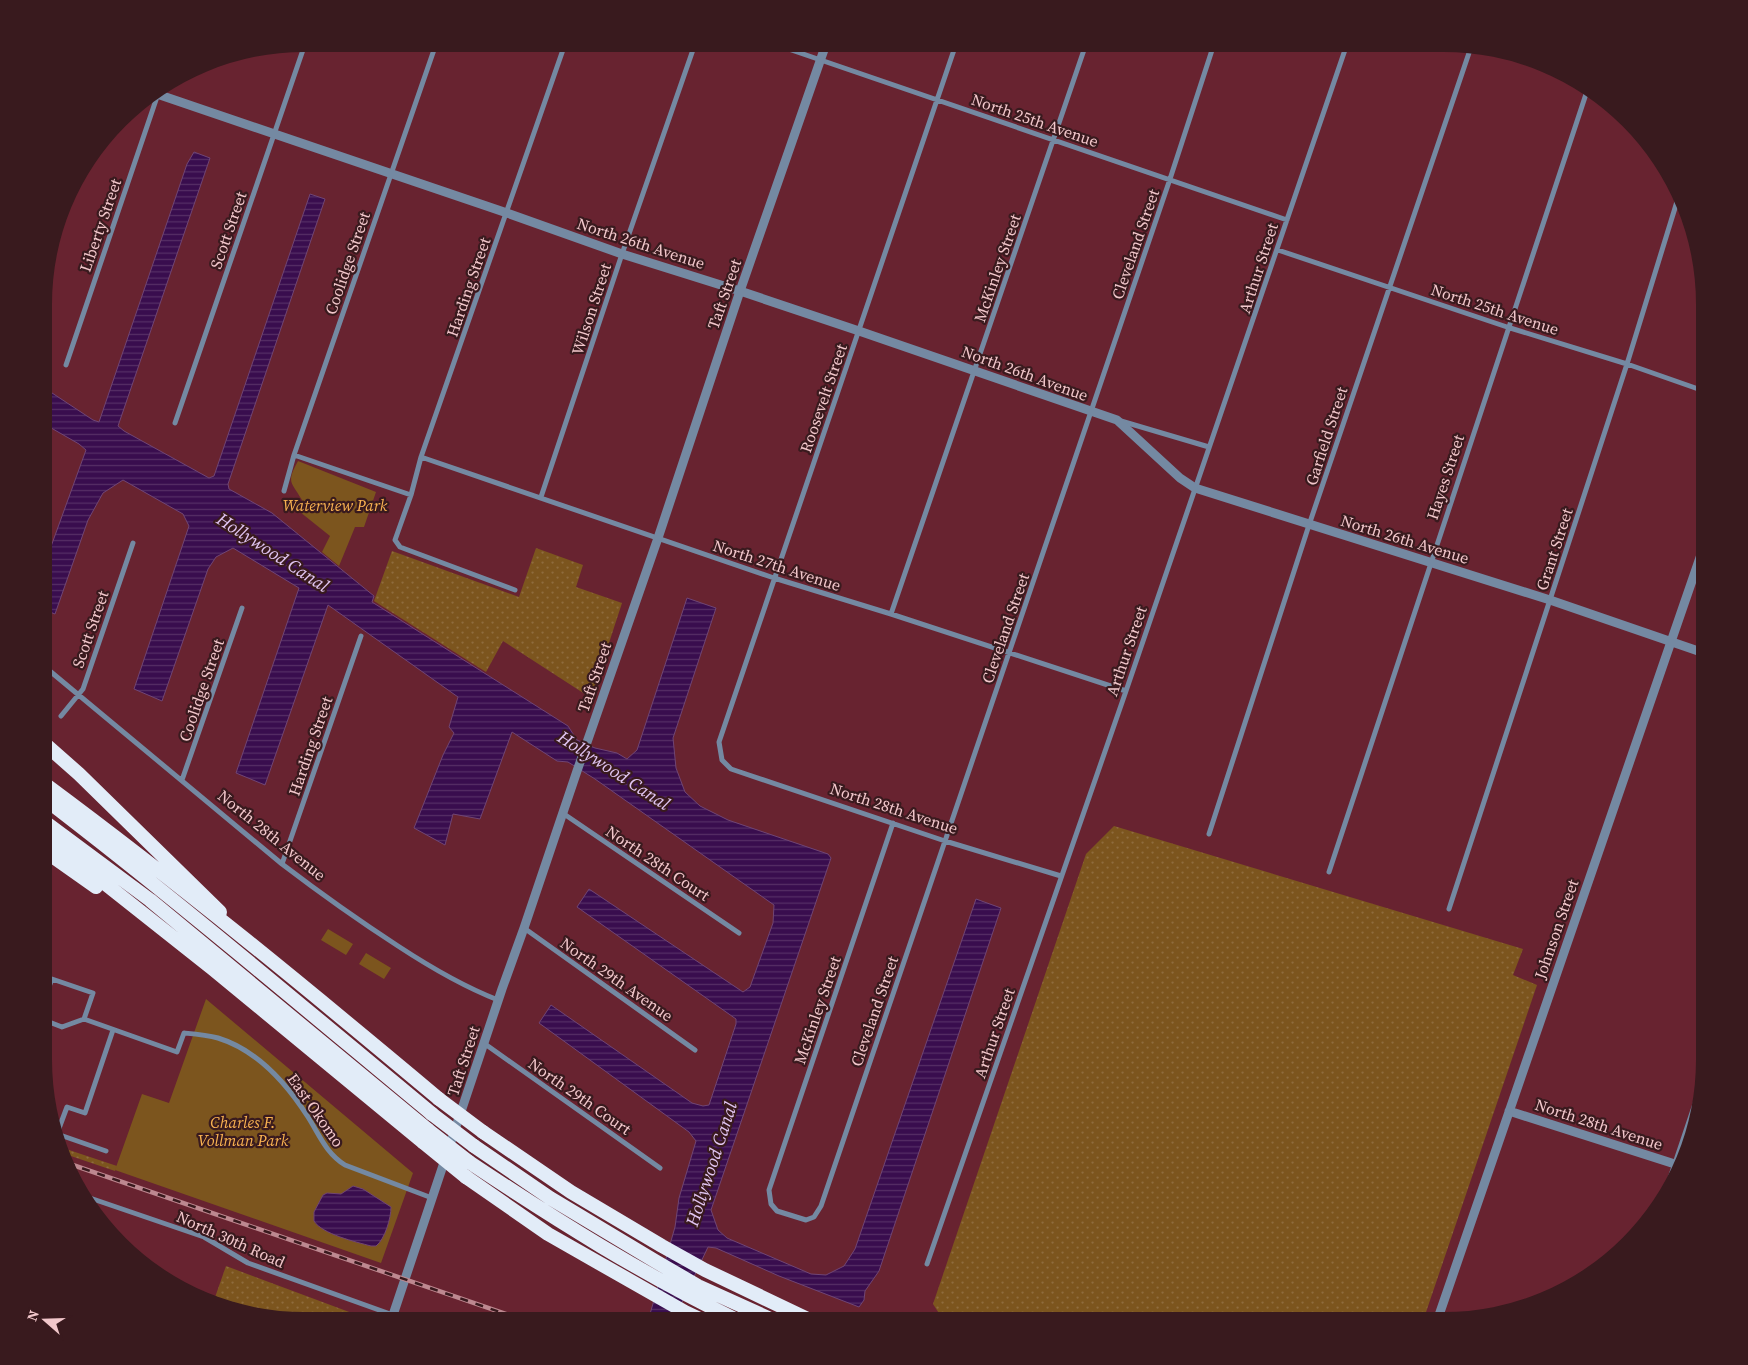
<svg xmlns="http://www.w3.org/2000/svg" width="1748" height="1365" viewBox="0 0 1748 1365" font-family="'Source Serif 4',serif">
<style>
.grass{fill:url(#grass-dots)}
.park{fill:#7c551e}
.water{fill:url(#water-rules);stroke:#704574}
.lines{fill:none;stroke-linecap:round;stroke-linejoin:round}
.minor{stroke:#7489a2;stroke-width:5}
.tertiary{stroke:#7489a2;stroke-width:9}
.motorway{stroke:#e2ecf8;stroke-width:14}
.rail-casing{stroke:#bd8890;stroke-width:4.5}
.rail{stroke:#391a1e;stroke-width:2.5;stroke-dasharray:8;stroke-linecap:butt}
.motorway-bridge{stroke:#e2ecf8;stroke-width:14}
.labels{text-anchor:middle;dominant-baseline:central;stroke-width:4.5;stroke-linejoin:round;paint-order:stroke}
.street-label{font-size:16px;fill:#f2c7cb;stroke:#391a1e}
.park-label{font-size:16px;font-style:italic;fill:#f9b251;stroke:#391a1e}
.water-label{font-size:18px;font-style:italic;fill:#e1c5f3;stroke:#391a1e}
</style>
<defs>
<pattern id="grass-dots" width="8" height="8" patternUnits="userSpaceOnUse" patternTransform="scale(1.25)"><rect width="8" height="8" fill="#7c551e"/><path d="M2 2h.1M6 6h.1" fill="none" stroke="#8f6c3d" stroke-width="1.8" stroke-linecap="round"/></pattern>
<pattern id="water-rules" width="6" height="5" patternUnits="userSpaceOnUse" patternTransform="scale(1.25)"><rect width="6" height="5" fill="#390d4e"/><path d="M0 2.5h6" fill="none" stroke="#562f66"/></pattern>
</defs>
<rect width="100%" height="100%" fill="#682330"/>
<path class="grass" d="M536,548L583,565L576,587L622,603L591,698L503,641L486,672L374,601L392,551L519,597Z
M1114,826L1523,949L1513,975L1537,985L1423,1321H944L933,1304L1086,854Z
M63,1148L117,1166L115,1171L65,1154Z
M226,1266L368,1319V1321H288L213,1303Z"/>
<path class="park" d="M298,461L376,492L364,527H355L339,566L322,552L330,536L300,512L302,500C291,481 286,483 298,461Z
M328,929L353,944L346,955L321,940Z
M366,953L391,968L384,979L359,964Z
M206,999L413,1173L381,1263L115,1170L142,1094L169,1103Z"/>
<path class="water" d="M194,152L210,158L118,426L124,431L209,478L214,476L310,194L325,199L228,484L229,489L272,513L374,596L372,602L568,726L577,740L595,748L617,753L627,759L637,750L687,598L716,608L673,738L676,768L685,792L700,806L728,820L828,854L831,858L711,1210L718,1230L727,1238L811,1274L826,1275L844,1266L855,1249L976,899L1001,908L879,1271L865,1291L864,1300L859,1307L779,1276L716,1248L708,1247L673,1321H648L675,1227L679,1198L696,1141L689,1132L539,1023L551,1005L692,1103L703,1106L709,1105L736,1024V1019L577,907L589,889L743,992L750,987L773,923L774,905L595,779L568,762L557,761L512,732L480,819L453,814L445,845L414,828L443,755L454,733L449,727L458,697L328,605L265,785L236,773L299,588L233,548L216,557L208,569L162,701L134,689L189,526L183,514L123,480L103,493L88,520L55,614L45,610V563L86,450L79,444L46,425V389L93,420L99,422L187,164Z
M353,1186L363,1189L391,1207C391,1218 385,1239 376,1246H371C356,1242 322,1234 314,1221V1212L323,1195L327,1193L341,1194Z"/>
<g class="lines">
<path class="minor" d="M774,44L1287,220
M956,44L719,742L722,760L731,769L945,841L1061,876
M1278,250L1507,327L1627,364L1704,391
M66,365L158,94
M1121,421L1209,447
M175,423L305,44
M294,455L411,495
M421,457L774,578L891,614L1126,691
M284,491L294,455L436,44
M541,497L622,254L695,44
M515,590L400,547L395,540L411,495L421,457L565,44
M891,614L1086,44
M45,667L282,864C320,893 358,920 398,946C430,967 462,986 498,1000
M61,716L83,689L133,543
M182,780L242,608
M564,814L739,933
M893,823L769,1190L771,1204L777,1211L806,1220L814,1217L821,1206L1170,179L1214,44
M1209,834L1309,525L1471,47
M282,864L361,636
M1329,872L1587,91
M1449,909L1627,364L1679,195
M524,928L695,1050
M44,999L52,979L93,993L84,1019
M44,1020L62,1027L84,1019L177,1052L184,1033C195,1034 207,1035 218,1038C257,1050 287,1084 308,1117C320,1136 326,1153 345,1165L432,1198
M485,1044L660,1168
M58,1131L67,1107L85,1113L113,1030
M60,1135L106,1151
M1666,1190L1704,1077
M87,1197L204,1237L248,1263L393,1315
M927,1264L1126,691L1347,44"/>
<path class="tertiary" d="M157,94L507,213L622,254L740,291L859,331L1117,420L1180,478L1195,488L1550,600L1704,653
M1509,1111L1681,1166
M391,1321L502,989L524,928L577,771L658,538L740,291L826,44
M1437,1321L1704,546"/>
<path class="motorway" d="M45,744L79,774L220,912
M45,784C180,884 310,991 439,1099
M45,799C177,900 304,1008 432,1114
M45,822L150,900L428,1130
M45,836L213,969L423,1142
M45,851L96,887
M483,1132L571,1192L662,1246L705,1270L812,1321
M474,1146L550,1198L655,1261L698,1286L775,1321
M469,1162C556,1220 645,1276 739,1321
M466,1177L548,1234L685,1312L704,1321"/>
<g class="rail-casing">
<path id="rail" d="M67,1163L526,1321"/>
</g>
<use href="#rail" class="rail"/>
<path class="motorway-bridge" d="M439,1099L483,1132
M432,1114L474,1146
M428,1130L469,1162
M423,1142L466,1177"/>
</g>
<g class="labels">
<g class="street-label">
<text transform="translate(1035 120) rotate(19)">North 25th Avenue</text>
<text transform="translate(100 225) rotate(-71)">Liberty Street</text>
<text transform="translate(228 230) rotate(-71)">Scott Street</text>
<text transform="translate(641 243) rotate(18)">North 26th Avenue</text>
<text transform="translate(1135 244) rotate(-71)">Cleveland Street</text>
<text transform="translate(347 263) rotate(-71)">Coolidge Street</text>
<text transform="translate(997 268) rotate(-71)">McKinley Street</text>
<text transform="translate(1258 268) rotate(-72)">Arthur Street</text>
<text transform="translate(468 287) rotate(-71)">Harding Street</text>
<text transform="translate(724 294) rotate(-71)">Taft Street</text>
<text transform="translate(591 309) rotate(-72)">Wilson Street</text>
<text transform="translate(1495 309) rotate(18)">North 25th Avenue</text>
<text transform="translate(1025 373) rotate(20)">North 26th Avenue</text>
<text transform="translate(823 398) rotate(-71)">Roosevelt Street</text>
<text transform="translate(1326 436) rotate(-72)">Garfield Street</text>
<text transform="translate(1445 477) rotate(-72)">Hayes Street</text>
<text transform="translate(1405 539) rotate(17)">North 26th Avenue</text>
<text transform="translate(1554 549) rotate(-72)">Grant Street</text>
<text transform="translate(777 565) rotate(18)">North 27th Avenue</text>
<text transform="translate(1005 628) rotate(-71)">Cleveland Street</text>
<text transform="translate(90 629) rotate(-71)">Scott Street</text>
<text transform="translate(1126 651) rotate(-71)">Arthur Street</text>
<text transform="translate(594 677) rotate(-71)">Taft Street</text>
<text transform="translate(201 690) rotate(-71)">Coolidge Street</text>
<text transform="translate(310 746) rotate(-71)">Harding Street</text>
<text transform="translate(894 808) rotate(18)">North 28th Avenue</text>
<text transform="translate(272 835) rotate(39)">North 28th Avenue</text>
<text transform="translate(658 863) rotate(34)">North 28th Court</text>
<text transform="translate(1556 929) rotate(-71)">Johnson Street</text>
<text transform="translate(617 979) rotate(35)">North 29th Avenue</text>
<text transform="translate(817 1010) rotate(-71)">McKinley Street</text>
<text transform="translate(874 1011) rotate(-71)">Cleveland Street</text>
<text transform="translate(994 1033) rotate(-71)">Arthur Street</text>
<text transform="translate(463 1061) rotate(-72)">Taft Street</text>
<text transform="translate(580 1096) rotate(35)">North 29th Court</text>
<text transform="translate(316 1110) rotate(55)">East Okomo</text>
<text transform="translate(1599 1124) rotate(18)">North 28th Avenue</text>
<text transform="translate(231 1239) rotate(24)">North 30th Road</text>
</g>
<g class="park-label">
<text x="335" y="505">Waterview Park</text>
<text x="243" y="1122">Charles F.<tspan x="243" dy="18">Vollman Park</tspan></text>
</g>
<g class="water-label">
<text transform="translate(273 552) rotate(33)">Hollywood Canal</text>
<text transform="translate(614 770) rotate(33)">Hollywood Canal</text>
<text transform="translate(711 1164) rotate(-72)">Hollywood Canal</text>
</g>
</g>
<path d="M0 0H1748V1365H0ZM304 52H1444A252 252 0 0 1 1696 304V1060A252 252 0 0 1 1444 1312H304A252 252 0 0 1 52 1060V304A252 252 0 0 1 304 52Z" fill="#391a1e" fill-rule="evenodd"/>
<g transform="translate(45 1320) rotate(290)" stroke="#391a1e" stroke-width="4" paint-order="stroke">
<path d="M0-4L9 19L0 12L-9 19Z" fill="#f2c7cb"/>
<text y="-8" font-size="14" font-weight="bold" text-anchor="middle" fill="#f2c7cb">N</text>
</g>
</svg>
